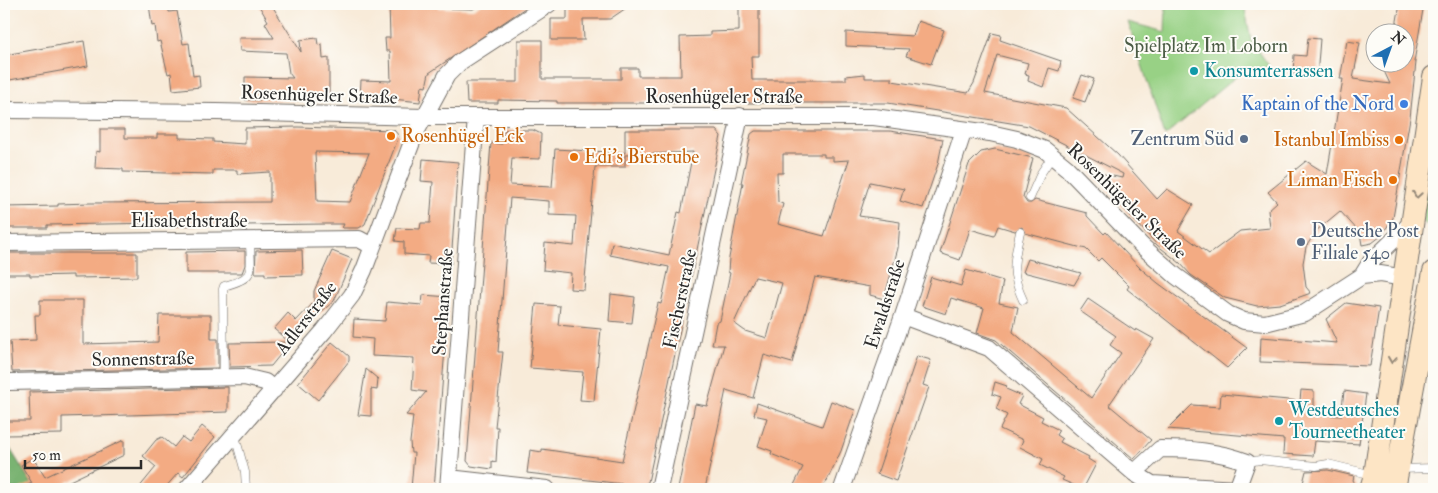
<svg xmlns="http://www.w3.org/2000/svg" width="1438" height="493" viewBox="0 0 1438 493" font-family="'IM FELL Double Pica',serif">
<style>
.green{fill:#98d185;stroke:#627e58}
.forest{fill:#7ab372;stroke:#526f4e}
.building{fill:#f3ab83;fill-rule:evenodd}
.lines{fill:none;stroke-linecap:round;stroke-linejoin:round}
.lane-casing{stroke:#736e68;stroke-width:9}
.street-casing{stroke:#736e68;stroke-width:18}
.secondary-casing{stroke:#736e68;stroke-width:24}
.lane{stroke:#fff;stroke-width:8}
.street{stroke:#fff;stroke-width:16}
.secondary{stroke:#fde5c5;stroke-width:22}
.oneway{stroke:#948878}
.culture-dot{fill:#0f9aa8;stroke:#fdfcf7;stroke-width:2}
.shop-dot{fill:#3f7fe0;stroke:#fdfcf7;stroke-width:2}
.food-dot{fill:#e8710a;stroke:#fdfcf7;stroke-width:2}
.service-dot{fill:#5c6f8a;stroke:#fdfcf7;stroke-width:2}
.labels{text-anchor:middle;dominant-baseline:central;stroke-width:4;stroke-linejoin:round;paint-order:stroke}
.park-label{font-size:19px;fill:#4c5d46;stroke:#fdfcf7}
.culture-label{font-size:19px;fill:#0d838f;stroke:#fdfcf7;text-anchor:start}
.street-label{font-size:19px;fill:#2b2b2b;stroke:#fdfcf7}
.shop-label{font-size:19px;fill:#366cbe;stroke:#fdfcf7;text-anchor:end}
.food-label{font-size:19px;fill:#c56008;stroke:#fdfcf7;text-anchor:start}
.service-label{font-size:19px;fill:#4e5e75;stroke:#fdfcf7;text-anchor:end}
</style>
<rect width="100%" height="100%" fill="#fdfcf7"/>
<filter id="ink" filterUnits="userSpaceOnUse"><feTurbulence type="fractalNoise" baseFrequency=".02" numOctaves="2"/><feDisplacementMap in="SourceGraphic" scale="10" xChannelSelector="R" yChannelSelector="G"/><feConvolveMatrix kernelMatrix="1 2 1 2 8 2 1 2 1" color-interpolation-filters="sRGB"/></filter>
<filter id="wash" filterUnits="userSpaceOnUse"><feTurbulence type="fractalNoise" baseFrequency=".0096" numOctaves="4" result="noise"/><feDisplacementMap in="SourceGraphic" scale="20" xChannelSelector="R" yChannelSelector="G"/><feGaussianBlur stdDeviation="1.12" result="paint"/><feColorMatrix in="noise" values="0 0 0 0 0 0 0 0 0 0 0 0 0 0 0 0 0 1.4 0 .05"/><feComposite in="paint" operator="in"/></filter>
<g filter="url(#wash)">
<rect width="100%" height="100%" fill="#f8ebd9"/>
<path class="green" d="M1166,4H1244L1251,40L1269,66L1251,74L1246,68L1165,136L1128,22L1165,32Z
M1434,134V222L1433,228L1421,221Z"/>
<path class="forest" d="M4,439L35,489H4Z"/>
<g id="blocks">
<path class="building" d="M149,4H168L169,12L177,11L183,44L189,43L193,76L199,75L200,87L173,90L171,73L168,74L160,41L157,42L155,25L152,26Z
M258,4H271L301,52L300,40L317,38L318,45L322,44L323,59L329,58V101L245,100V77L293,78L289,73L286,53L240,51L239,38H274L265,23L268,21Z
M389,4L439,5V8L473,9L481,4H531L429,73L426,87L422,86L420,102L384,98L360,99L361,80L391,81L390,51H386L385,38H390Z
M583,4H632L610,19H583L584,40H551V19H567V8H583Z
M739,4H759V56H751L752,80H846V76L865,74V78H892V81L968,93L974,83L992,33L1001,35L1000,40L1061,61L1059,71L1049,68L1043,87L1028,81L1029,75L1025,74L1028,63L997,55L985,93L1066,108L1118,155L1157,199L1167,189L1193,205L1178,231L1209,254L1240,231L1270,228L1268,210L1277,202L1268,192L1306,161L1327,174L1343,79H1340L1347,41L1360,43L1353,79L1390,84L1380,62H1406V32H1395L1400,4H1424L1414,62H1416L1410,118L1393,218L1381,236L1372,243L1362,245L1360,233L1340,211L1316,231L1306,247L1303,263L1306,287L1311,293L1280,304L1257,306L1225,298L1191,275L1180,263L1157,245L1090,171L1122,178L1123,174L1029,126L888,103H557V101L498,100V103H467L466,82H518V40H542V79H621V68H638V76H681L680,37L710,36V32L739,31Z
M918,21L944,30L931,64L906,56L909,49L846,46V32L913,36Z
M1308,38L1320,39L1317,77L1293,74L1294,55L1306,56Z
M84,41L88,66L4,81V55Z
M1082,75L1094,79L1085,102L1073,98Z
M298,127L394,130L399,136L365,224L359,228H342L344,224H326L164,226V223L47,225V228H4V207L58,206V204L90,203L270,202V172L237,174V170H213V174L123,172V169L95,168L96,151L100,152V129H125V138H157V134H179V138L213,139V142L245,144V128ZM315,152L369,153L350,202L317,201Z
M504,130H533L541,134L540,159L512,158L510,185L552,187L555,149L625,153V130H716L721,136L648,482L641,486L527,473L530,450L542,452V449L622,461L658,303L661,304L669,267L610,255L612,243L669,255L678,212L681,213L693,152L625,155V167H595L584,290L570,289L571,273L543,270L545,243L574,246L576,216L549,215V201L510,198L498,352H503L495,427H498L496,462L492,461V469L471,466L467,461L491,143L502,144Z
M755,131H890L943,139L938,164L923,208L900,201L904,189L870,182L859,216L900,222L898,248L884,299L870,295V287L815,277L792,363L764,355L753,398L726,390L705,489H678L695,404L707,406L724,345H712L716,323L720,321L730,273L728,272L729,258L743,183H741L751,134ZM783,154H824V157H833V161L849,160L824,236L778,224L783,204L778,202L777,173H783ZM755,277L782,283L767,338L745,331L734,323Z
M995,149L1033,158L1023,197L1027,203H1031L1035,200L1087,213V216L1104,234L1106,232L1139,267L1158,283L1247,348L1227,368L1127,289L1129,286L1101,258L1098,261L1086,249L1025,233L1022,227L1015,231L998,226L994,236L970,229L960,260L940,253L969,164L981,152Z
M423,159L458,162L451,264L428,263L429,256L404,254V242L395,241L397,228L420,229L421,223H430L433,182L421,181Z
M302,250L303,275L265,276V273H255L256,251Z
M245,251V265L242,273H186V252Z
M332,251L352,259L334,301L301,329L271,366L230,367L229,343L289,342L274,329L288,313L296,321L314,302V291Z
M6,253H137V277L73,278V275L30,276V274H6Z
M1028,259L1081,273L1074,285L1023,272Z
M966,270L1003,281L999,303L1018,307L1013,332L1091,398L1121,353L1110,345L1116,336L1080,311L1088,299L1135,331L1136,329L1154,339L1109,405L1151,440L1134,459L996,340L977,333L984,308L951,298L946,314L922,306L931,277L961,286Z
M611,294L635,297L632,323L609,321Z
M423,295L449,297L434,489H411L414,453H411L410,442L413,416L406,415L426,392L412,390L414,358L372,356L373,339L353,337L354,319L385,321L387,302L422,305Z
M40,300H83V344L158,342L159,315H211V339H218V368L12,372L10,341L36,340L35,315H40Z
M1346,303L1379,308L1370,366L1260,362L1261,337L1337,343L1326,319Z
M536,304L560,306L558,325L601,329L594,401L580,400L583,372L530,368Z
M332,342L349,356V361L318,400L298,383Z
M917,356L931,360L923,385L929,387L896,481L877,474Z
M366,369L378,379L377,390L371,389V416L358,415Z
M995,382L1007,386L1006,389L1022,396L1018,404L1043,417L1041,421L1059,430L1056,435L1062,439L1060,442L1089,457L1088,459L1096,464L1083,489L1062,480L1064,477L1040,465L1043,459L1020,447L1023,440L1000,429L1007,415L996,409L1001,397L992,394Z
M228,387V412L62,417V434L7,435V421H30L29,392Z
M1301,390L1314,391V414L1341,416L1344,391L1366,394L1359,444L1315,441L1313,456L1283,454L1284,439L1168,429L1192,405L1220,407L1221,394L1300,401Z
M831,401L855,410L841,451L823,489H792L803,467L771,454L772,451L758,446L767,418L754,415L757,403L822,426Z
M202,426L215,437L183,477L178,473L164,489H138L156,467L143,456L156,440L162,437L174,447L182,437L189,442Z
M124,440V455L53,489H19L32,483L21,465L33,458L45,477Z
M1328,470L1354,476L1353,480L1358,489H1308L1302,487L1306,471Z"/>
</g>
</g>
<g filter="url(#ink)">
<use href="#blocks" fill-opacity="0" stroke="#736e68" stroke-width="1"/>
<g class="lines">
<g class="lane-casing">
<path id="lane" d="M1030,198L1041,173L1053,155
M1020,232C1014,261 1010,272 1023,300
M224,378L223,289L224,286C258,277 250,271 250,240
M235,436L245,472L246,489
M1247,462L1260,460L1316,466L1328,464L1373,475
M1399,469L1434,468"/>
</g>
<g class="street-casing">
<path id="street" d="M4,110L216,112L425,117H874L990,133L1017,139L1045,150L1067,168L1142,246L1176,276L1228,314L1244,321L1265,323L1305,313L1362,276L1380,274L1405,278
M4,243L359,239L372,246
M1362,276L1370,263L1413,221
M903,316L989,348L1134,473L1152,484L1237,489L1247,462C1219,451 1190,449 1160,449L1134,473
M9,382L244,377L265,382L274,390
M449,478L547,489
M187,489L324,331L352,295L364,270L415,134L447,75L460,62L549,4
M448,489L476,117
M659,489L740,116
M842,489L903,316L964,130"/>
</g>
<g class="secondary-casing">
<path id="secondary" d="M1371,489L1375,475L1434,77
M1394,489L1434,272"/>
</g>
<use href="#lane" class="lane"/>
<use href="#street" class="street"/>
<use href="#secondary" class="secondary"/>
</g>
<defs><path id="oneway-chevron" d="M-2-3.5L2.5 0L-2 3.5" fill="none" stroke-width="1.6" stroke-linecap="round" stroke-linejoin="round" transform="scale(1.25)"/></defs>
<g class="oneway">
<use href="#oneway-chevron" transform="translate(1417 195) rotate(99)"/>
<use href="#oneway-chevron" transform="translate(1392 360) rotate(98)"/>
</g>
</g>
<g class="culture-dot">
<circle cx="1194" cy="71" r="5"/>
<circle cx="1279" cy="421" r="5"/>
</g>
<circle class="shop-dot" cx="1404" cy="104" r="5"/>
<g class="food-dot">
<circle cx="391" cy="136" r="5"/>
<circle cx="1399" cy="140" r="5"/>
<circle cx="574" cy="157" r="5"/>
<circle cx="1393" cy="180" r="5"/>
</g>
<g class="service-dot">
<circle cx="1244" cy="139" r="5"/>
<circle cx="1301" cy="242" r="5"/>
</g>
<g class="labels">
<g class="park-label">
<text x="1206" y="46">Spielplatz Im Loborn</text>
</g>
<g class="culture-label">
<text x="1204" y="71">Konsumterrassen</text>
<text x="1289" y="410">Westdeutsches<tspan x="1289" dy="22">Tourneetheater</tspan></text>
</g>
<g class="street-label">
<text transform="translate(319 95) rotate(2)">Rosenhügeler Straße</text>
<text x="724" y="97">Rosenhügeler Straße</text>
<text transform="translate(1127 201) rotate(44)">Rosenhügeler Straße</text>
<text x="189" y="221">Elisabethstraße</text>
<text transform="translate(680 299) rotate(-78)">Fischerstraße</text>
<text transform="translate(443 302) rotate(-86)">Stephanstraße</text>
<text transform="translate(885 304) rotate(-72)">Ewaldstraße</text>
<text transform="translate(306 318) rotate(-52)">Adlerstraße</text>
<text transform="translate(143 359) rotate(-1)">Sonnenstraße</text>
</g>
<g class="shop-label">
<text x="1394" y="104">Kaptain of the Nord</text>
</g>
<g class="food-label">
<text x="401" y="136">Rosenhügel Eck</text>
<text x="1389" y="140" text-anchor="end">Istanbul Imbiss</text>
<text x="584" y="157">Edi's Bierstube</text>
<text x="1383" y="180" text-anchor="end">Liman Fisch</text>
</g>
<g class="service-label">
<text x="1234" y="139">Zentrum Süd</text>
<text x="1311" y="231" text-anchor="start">Deutsche Post<tspan x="1311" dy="22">Filiale 540</tspan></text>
</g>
</g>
<rect width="1438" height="493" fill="none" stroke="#fdfcf7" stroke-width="20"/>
<g transform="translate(1390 48) rotate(41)"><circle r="24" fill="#fdfcf7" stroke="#a9a8a5"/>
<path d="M0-4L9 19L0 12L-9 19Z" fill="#1f6fb2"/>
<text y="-8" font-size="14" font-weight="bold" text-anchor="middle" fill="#2b2b2b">N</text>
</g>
<path d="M25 460v8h116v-8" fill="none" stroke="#2b2b2b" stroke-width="2.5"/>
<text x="32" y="460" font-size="15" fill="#2b2b2b" stroke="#fdfcf7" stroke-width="4" paint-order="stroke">50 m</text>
</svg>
